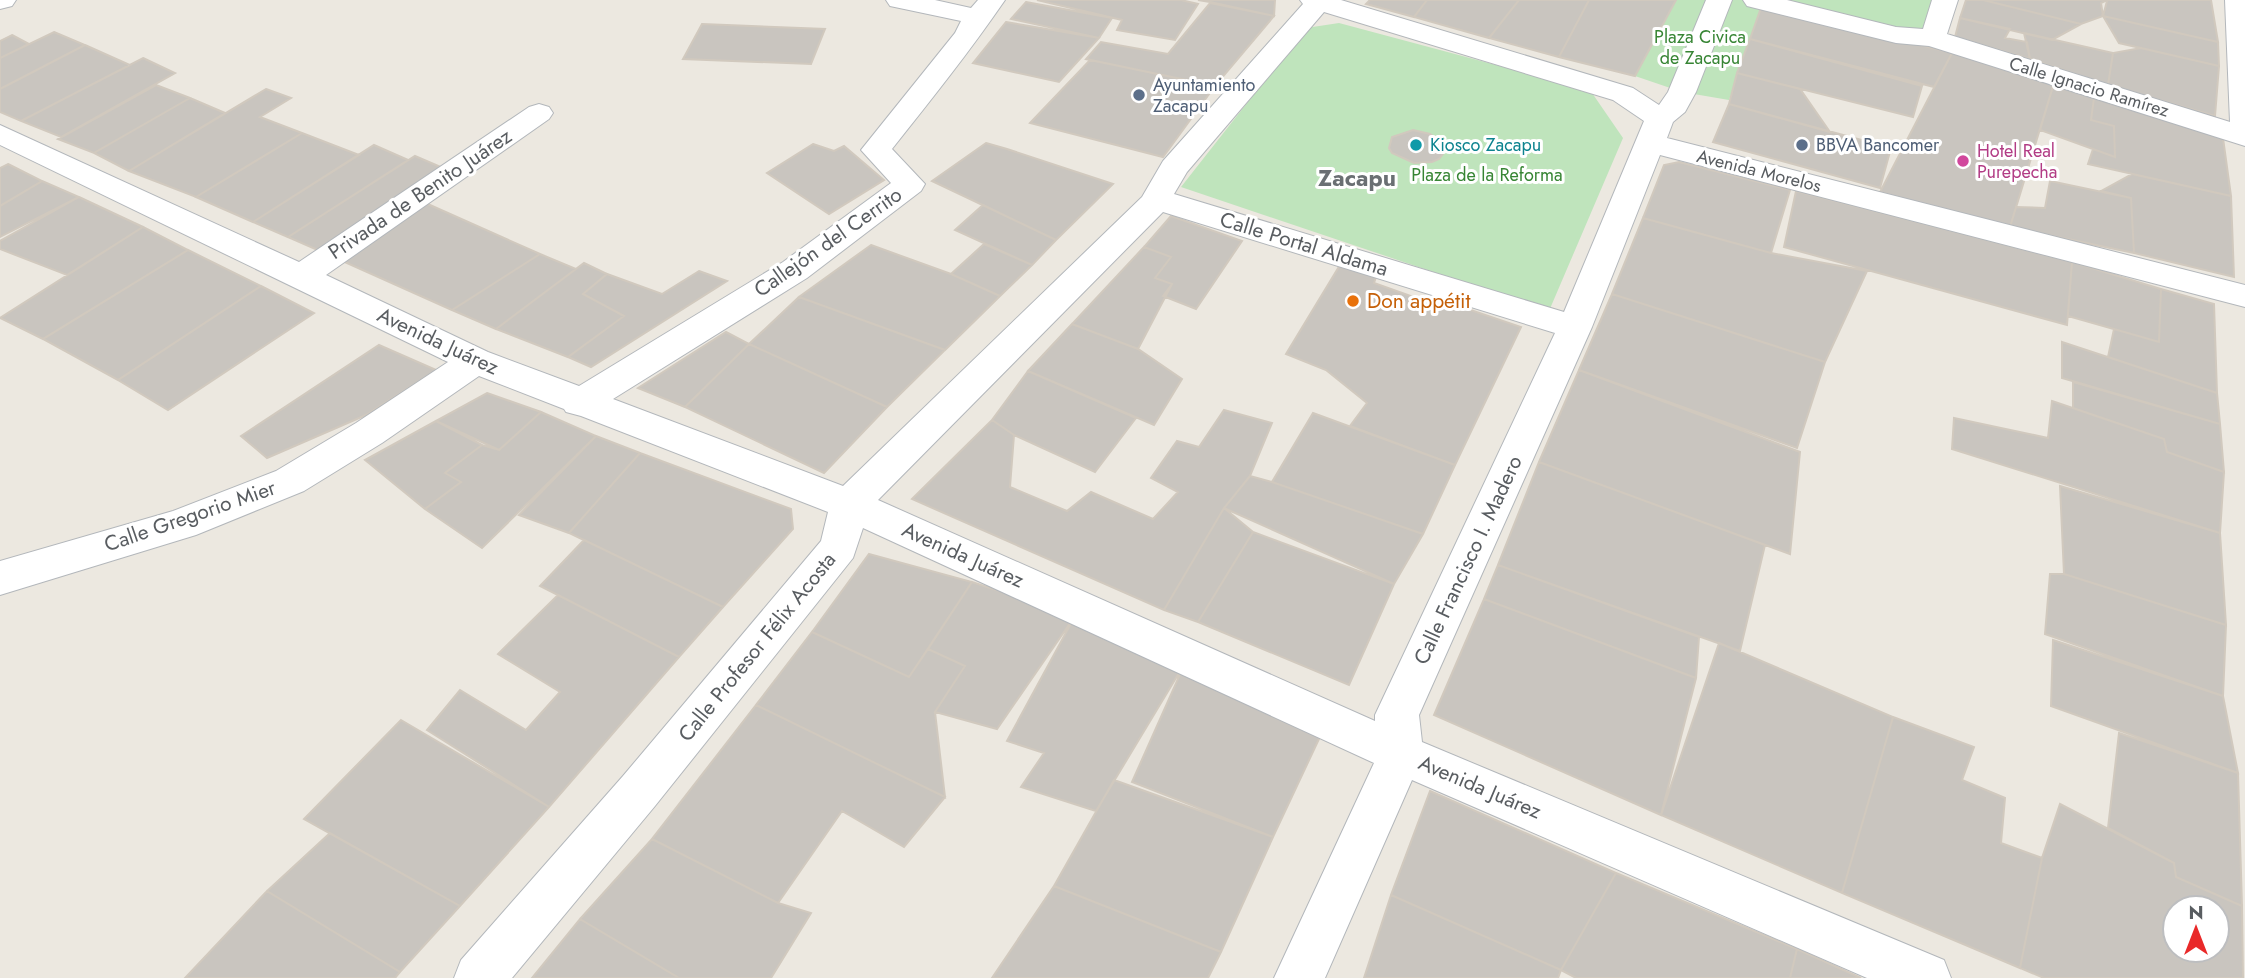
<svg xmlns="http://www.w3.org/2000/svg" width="2245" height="978" viewBox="0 0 2245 978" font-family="Jost,sans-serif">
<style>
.green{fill:#bfe4bc}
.building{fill:#c9c5bf;stroke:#d1c9be;stroke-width:2;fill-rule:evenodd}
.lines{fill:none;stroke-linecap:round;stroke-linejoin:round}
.minor-casing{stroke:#b3b7bb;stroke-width:2}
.minor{fill:#fff;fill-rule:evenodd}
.service-dot{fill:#5c6f8a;stroke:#fff;stroke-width:2.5}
.culture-dot{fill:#0f9aa8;stroke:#fff;stroke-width:2.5}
.hotel-dot{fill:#d1479c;stroke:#fff;stroke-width:2.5}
.food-dot{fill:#e8710a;stroke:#fff;stroke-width:2.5}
.labels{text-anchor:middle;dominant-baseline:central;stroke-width:6;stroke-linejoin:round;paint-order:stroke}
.far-park-label{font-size:18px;fill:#378534;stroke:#fff}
.far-service-label{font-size:18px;fill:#4e5e75;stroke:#fff;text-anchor:start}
.far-street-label{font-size:18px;fill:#595d61;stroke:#fff}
.far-culture-label{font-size:18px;fill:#0d838f;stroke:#fff;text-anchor:start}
.far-hotel-label{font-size:18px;fill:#b23c85;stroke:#fff;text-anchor:start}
.street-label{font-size:21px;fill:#595d61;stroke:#fff}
.food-label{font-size:21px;fill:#c56008;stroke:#fff;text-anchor:start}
.far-district-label{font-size:23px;font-weight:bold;fill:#6a6f73;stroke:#fff}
</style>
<rect width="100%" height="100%" fill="#ece8e0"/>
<path class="green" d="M1676,0H1945L1932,38L1762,5L1729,100L1682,92L1635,76Z
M1339,23L1590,90L1623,138L1549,311L1181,187L1306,28Z"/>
<path class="building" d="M1037,0H1181L1198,4L1175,40L1117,30L1122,20Z
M1198,0H1275L1274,16L1210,2Z
M1370,0H1427L1414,17L1366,4Z
M1427,0H1519L1489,38L1414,17Z
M1519,0H1589L1559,57L1489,38Z
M1589,0H1676L1635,76L1559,57Z
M1966,0H1983L2081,24L2052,40L1960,18Z
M1983,0H2107V1L2103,16L2081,24Z
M2211,0L2218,42L2103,16L2101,3L2107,0Z
M1026,2L1112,18L1099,38L1011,19Z
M1210,3L1274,16L1215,86L1086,59L1101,42L1168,54Z
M1762,5L1810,17L1952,53L1934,87L1750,39Z
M2103,16L2218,42L2219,66L2119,43Z
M1960,18L2010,29L2005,38L2027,42L2030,59L1955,37Z
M1006,22L1099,38L1059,82L973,63Z
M702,24L825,29L811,64L683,59Z
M54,32L85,45L0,89V58Z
M2024,33L2113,53L2108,85L2030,59Z
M12,35L29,44L0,58V41Z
M1750,39L1922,86L1913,117L1737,73Z
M85,45L130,65L21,121L0,112V89Z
M2141,48L2219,66L2215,116L2108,85L2113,53Z
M1952,53L2054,83L2010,227L1880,192Z
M143,58L175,73L61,137L21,121Z
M1090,60L1215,86L1163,157L1030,123Z
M1737,73L1800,89L1830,132L1729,104Z
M2054,83L2094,98L2091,120L2114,126L2115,157L2040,130Z
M156,85L190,98L94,153L58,139Z
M266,89L291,98L260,117L302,133L196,197L129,171Z
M190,98L225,113L129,171L94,153Z
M2094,98L2223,138L2231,196L2088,164L2093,149L2115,157L2114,126L2091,120Z
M1729,104L1891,148L1880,188L1713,142Z
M1413,130L1430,134L1443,143V154L1439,159L1432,162L1414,163L1392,153L1389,148L1392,137Z
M302,133L359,155L253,222L196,197Z
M986,143L1007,149L1113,184L1056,240L932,181Z
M813,144L834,151L844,146L884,180L829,214L767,173Z
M374,145L408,160L288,237L253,222Z
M415,156L450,171L329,255L288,237Z
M1679,162L1790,190L1771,253L1643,218L1664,165Z
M8,164L42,181L0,206V168Z
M2132,174L2231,196L2234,277L2134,253L2131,198L2101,191Z
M42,181L79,197L0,237V206Z
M2050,181L2131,198L2134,253L2010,227L2016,207L2045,208Z
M1796,191L2072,262L2067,325L1784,247Z
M79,197L143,227L67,275L0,249V241Z
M421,201L540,254L452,310L338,259Z
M983,205L1056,240L1032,265L955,230Z
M1171,216L1242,241L1196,309L1163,296L1172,284L1155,278L1171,257L1144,247Z
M1643,218L1771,253L1867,271L1825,362L1612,294Z
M143,227L188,250L43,339L0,318Z
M984,244L1032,265L1000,296L951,274Z
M871,245L951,274L1000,296L945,350L799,297Z
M1144,247L1171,257L1155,278L1172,284L1138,349L1072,324Z
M188,250L261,286L118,380L43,339Z
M540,254L576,269L496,329L452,310Z
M2072,262L2161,289L2159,342L2068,316Z
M584,263L607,274L583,294L624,316L568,357L496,329Z
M1340,265L1376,277L1374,283L1450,310L1453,304L1521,327L1455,465L1350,426L1367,403L1326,370L1286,354Z
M699,271L727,281L591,367L568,357L624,316L583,294L607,274L662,294Z
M261,286L314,313L168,410L118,380Z
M2161,289L2214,304L2217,393L2108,357L2114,329L2159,342Z
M1612,294L1825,362L1797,448L1579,370Z
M799,297L945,350L887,407L749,344Z
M1072,324L1138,349L1182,379L1154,425L1028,371Z
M726,332L749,344L685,407L638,388Z
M2062,342L2217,393L2220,424L2062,378Z
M749,344L887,407L824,473L685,407Z
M379,345L436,370L366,415L267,458L241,436Z
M1579,370L1800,452L1790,554L1539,462Z
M1028,371L1136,418L1095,472L1014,435L992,420Z
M2073,382L2220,424L2224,472L2167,452L2164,439L2073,408Z
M487,393L541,412L499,450L436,421Z
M2052,401L2164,439L2167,452L2224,472L2220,533L1952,449L1954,418L2048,438Z
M1224,410L1272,423L1250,476L1224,508L1164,610L912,499L992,420L1014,435L1010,487L1067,511L1091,492L1153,519L1178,492L1151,478L1177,441L1199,447Z
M541,412L596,436L482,548L425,509L461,482L445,473L482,445L499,450Z
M1313,413L1455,465L1423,534L1272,482Z
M436,421L482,445L445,473L461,482L425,509L365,460Z
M596,436L640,453L569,533L519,515Z
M640,453L791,509L793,529L723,607L569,533Z
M1539,462L1765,545L1740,651L1498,565Z
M1250,476L1272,482L1423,534L1394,584L1224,508Z
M2060,486L2220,533L2226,625L2064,574Z
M1224,508L1253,532L1198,622L1164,610Z
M1253,532L1394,584L1349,685L1198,622Z
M584,540L723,607L679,657L540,586Z
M869,554L972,582L909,677L812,632Z
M1498,565L1699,637L1696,678L1484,599Z
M2050,574H2064L2226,625L2223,696L2045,634Z
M972,582L1075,616L997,729L935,712L965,666L928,649Z
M558,595L679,657L549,807L427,730L460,690L526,730L560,692L498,654Z
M1484,599L1696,678L1661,815L1434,715Z
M1075,616L1185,663L1096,811L1021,787L1044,753L1007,741Z
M812,632L909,677L928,649L965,666L935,712L945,797L756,705Z
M2053,640L2223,696L2238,773L2051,706Z
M1719,643L1893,717L1842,893L1661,815Z
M1185,663L1326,724L1273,837L1132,782Z
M756,705L945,797L904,847L842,811L778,903L652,839Z
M1893,717L1974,747L1962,780L2005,798L2001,843L2042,858L2020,968L1842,893Z
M401,720L549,807L460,906L304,819Z
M2119,733L2238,773L2242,906L2176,877L2174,863L2108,828Z
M1114,780L1273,837L1221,952L1054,886Z
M1430,791L1616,873L1561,970L1391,895Z
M2060,804L2174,863L2176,877L2242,906L2243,978H2044L2020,968L2042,858ZM2175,908H2217V950H2175Z
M330,833L460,906L400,972L267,891Z
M652,839L778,903L811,913L771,978H679L580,919Z
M1616,873L1797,949L1790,978H1576L1561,970Z
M1054,886L1221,952L1208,978H992Z
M267,891L400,972L395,978H185Z
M1391,895L1561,970L1558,978H1364Z
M580,919L679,978H532Z
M1797,949L1861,978H1790Z"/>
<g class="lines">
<g class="minor-casing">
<path id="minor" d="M0,0H16L12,6L0,9Z
M886,0H935L971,8L978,0H1005C970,51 931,100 892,149L925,184L921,191L807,278L613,399L843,486L1142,197L1163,161L1303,4L1300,0H1341L1633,88L1659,105L1668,92L1706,0H1732L1696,92L1685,112L1673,122L1667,138L2245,285V307L1660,155L1592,327L1419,715L1422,742L1944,960L1951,978H1867L1412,780L1325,978H1274L1374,763L863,528L853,558L655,806L512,978H454L461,960L623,776L821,541L828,512L581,416L566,412L564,409L479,376L382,443L304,491L196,535L0,595V561L173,511L276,471L356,423L448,362L0,145V125L299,262L529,107L539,104L549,107L553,113L549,119L326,275L488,352L579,386L783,262L891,183L861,150L955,33L961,21L890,6ZM1324,12L1613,100L1644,121L1564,312L1174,194L1187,172ZM1163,212L1555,333L1375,715V721L878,500Z
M1743,0H1787L1896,27L1923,29L1932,0H1958L1947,34L2230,122L2225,0H2245V146L1929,46L1896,43L1747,6Z"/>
</g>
<use href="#minor" class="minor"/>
</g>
<g class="service-dot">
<circle cx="1139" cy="95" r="7"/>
<circle cx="1802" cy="145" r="7"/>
</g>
<circle class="culture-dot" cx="1416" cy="145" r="7"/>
<circle class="hotel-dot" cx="1963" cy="161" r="7"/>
<circle class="food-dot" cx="1353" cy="301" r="7"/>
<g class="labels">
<g class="far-park-label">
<text x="1700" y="37">Plaza Civica<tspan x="1700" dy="21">de Zacapu</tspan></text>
<text x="1487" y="175">Plaza de la Reforma</text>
</g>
<g class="far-service-label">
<text x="1153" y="85">Ayuntamiento<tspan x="1153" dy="21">Zacapu</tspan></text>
<text x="1816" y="145">BBVA Bancomer</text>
</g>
<g class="far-street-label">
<text transform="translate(2089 87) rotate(17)">Calle Ignacio Ramírez</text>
<text transform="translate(1759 171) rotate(14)">Avenida Morelos</text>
</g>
<g class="far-culture-label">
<text x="1430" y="145">Kiosco Zacapu</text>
</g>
<g class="far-hotel-label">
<text x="1977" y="151">Hotel Real<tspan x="1977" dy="21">Purepecha</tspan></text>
</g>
<g class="street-label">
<text transform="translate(420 194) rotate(-34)">Privada de Benito Juárez</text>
<text transform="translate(828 242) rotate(-35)">Callejón del Cerrito</text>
<text transform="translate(1304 244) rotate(17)">Calle Portal Aldama</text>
<text transform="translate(438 341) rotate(25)">Avenida Juárez</text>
<text transform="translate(190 516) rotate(-19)">Calle Gregorio Mier</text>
<text transform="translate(963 555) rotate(24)">Avenida Juárez</text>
<text transform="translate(1468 560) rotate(-65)">Calle Francisco I. Madero</text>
<text transform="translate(757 647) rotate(-51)">Calle Profesor Félix Acosta</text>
<text transform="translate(1480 787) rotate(23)">Avenida Juárez</text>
</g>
<g class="food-label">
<text x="1367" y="301">Don appétit</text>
</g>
<g class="far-district-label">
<text x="1357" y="178">Zacapu</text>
</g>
</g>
<g transform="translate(2196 929)"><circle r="33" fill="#ffffff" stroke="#bdbec0" stroke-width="2"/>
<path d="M0-5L12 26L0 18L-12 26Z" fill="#e92929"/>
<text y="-10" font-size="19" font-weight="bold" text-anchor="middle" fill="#595d61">N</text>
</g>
</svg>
